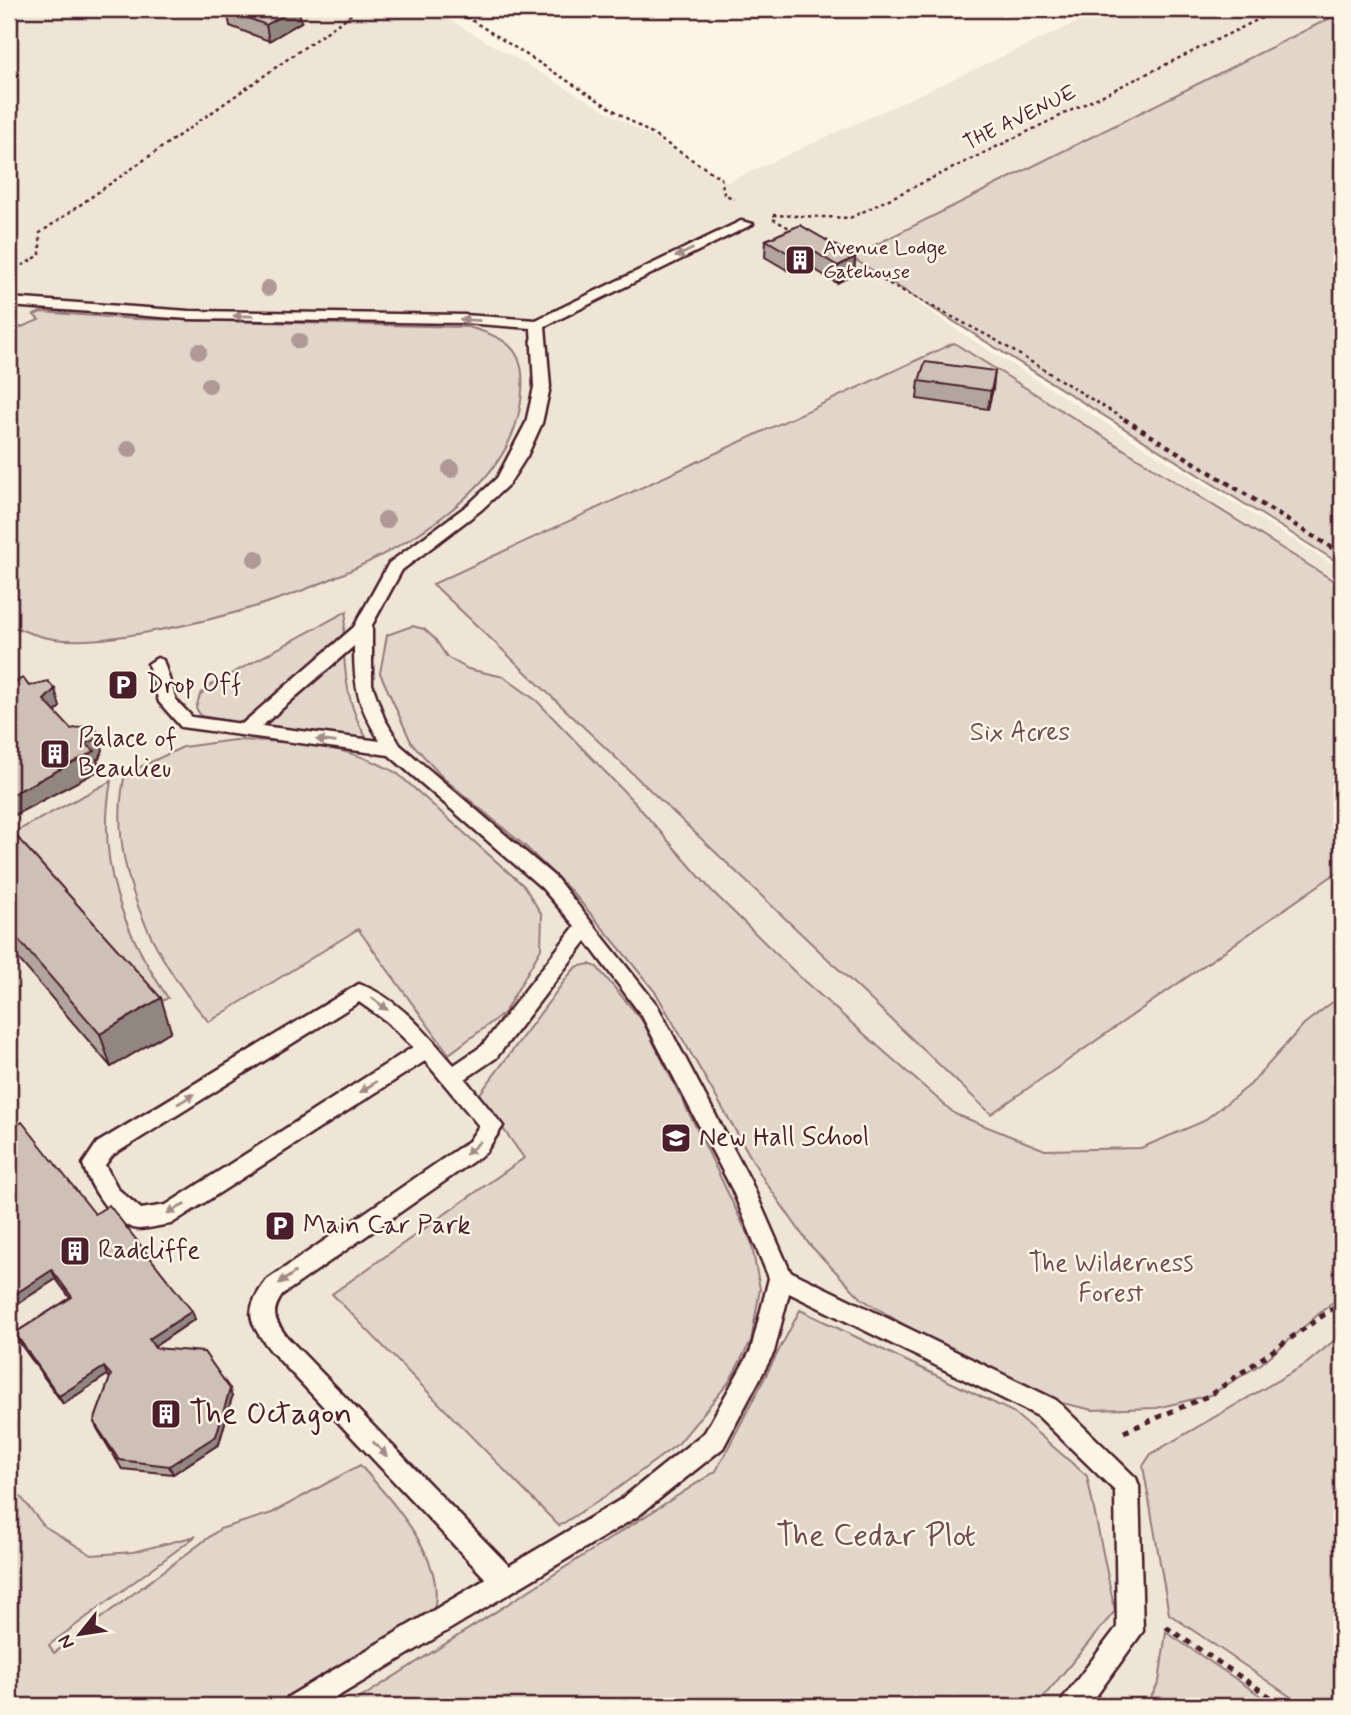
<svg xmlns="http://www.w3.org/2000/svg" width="1351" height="1715" viewBox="0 0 1351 1715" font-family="Mynerve,sans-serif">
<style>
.built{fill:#eee5d7}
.green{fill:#e2d5ca;stroke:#967a7a;stroke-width:2}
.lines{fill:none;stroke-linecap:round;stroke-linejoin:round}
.service-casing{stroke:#4a1f2b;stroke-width:5}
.path-far2{stroke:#4a1f2b;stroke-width:2.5;stroke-dasharray:3.5 3.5;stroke-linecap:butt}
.path-far1{stroke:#4a1f2b;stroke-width:4.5;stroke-dasharray:5 5;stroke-linecap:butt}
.path{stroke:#4a1f2b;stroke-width:5;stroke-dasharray:6 6;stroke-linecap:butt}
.service{fill:#fcf5e5;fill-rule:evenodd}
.tree{fill:#af9895}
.wall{fill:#b2a59d;stroke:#4a1f2b;stroke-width:2}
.shaded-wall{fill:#918680;stroke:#4a1f2b;stroke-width:2}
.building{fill:#cfc0b7;stroke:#4a1f2b;stroke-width:2}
.oneway{fill:#a38a88}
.labels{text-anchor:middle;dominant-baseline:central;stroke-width:5;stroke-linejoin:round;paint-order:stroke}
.far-street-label{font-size:21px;fill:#4a1f2b;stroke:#fcf5e5}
.far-poi-label{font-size:21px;fill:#4a1f2b;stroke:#fcf5e5;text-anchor:start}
.poi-label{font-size:26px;fill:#4a1f2b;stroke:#fcf5e5;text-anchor:start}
.park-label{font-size:26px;fill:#704c53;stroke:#fcf5e5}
.near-poi-label{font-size:32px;fill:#4a1f2b;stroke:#fcf5e5;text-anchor:start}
.near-park-label{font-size:32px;fill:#704c53;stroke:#fcf5e5}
</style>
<rect width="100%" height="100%" fill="#fcf5e5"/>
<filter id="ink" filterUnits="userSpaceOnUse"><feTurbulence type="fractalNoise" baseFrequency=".0143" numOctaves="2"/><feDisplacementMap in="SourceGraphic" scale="14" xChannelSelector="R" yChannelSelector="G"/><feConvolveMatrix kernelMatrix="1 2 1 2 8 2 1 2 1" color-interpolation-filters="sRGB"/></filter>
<g filter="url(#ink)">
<path class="built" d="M9,9H431L728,182L1106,9H1342V12L852,257L966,336L1342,570V1706H9Z"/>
<path class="green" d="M1342,12V565L851,257Z
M41,312L136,319L468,327C506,337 526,349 522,391C520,425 505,456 482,481C408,563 255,614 149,632C118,637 86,643 54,639C38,637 23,631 9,625V332L39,320L34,315Z
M954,343L1342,586V869L991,1114L433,584Z
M347,611L343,636L241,723L201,716L196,708L200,695L209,686Z
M412,626L424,629L435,639L447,657L468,669L504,677L537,701L637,805L712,891L804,981L955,1114L1045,1150L1141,1148L1202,1122L1250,1085L1304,1024L1342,995V1294L1261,1364L1210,1395L1157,1408L1093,1410L1053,1401L919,1334L862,1299L809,1244L764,1180L656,993L617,945L573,893L526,847L442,777L411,742L380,673L387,635Z
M344,655C346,685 350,710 366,737L354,739L262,727Z
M234,740C290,741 348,744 398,774L524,886L542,915L541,949L504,1013L449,1054L358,929L209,1022C152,957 105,862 125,774L183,747Z
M111,781C96,863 123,931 168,998L155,1005L9,835Z
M589,964L597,967L642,1020L703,1141L751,1241L760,1289L751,1341L729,1382L679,1443L618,1488L559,1526L332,1294L524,1158L479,1095L569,975L576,967Z
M800,1310L1013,1412L1087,1476L1115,1611L1036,1706H348L716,1471Z
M1342,1334V1706H1304L1169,1614L1143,1466L1151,1454L1306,1364Z
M360,1465C395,1505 468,1580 420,1635L296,1706H9V1482L44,1526L92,1555L133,1552L196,1536L49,1645L54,1653L220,1529L272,1513Z
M1166,1632L1276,1706H1146L1159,1682Z"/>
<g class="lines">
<g class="service-casing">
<path id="service" d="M741,221L753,224L545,326L550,387L542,423L527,456L509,484L481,510L402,570L372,625V684L384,718L400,745L556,878L657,1005L750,1180L790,1271L1056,1400L1136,1478L1139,1486L1143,1631L1089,1706H1060L1064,1697L1117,1627L1115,1491L1038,1416L789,1293L774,1352L723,1448L638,1516L322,1706H284L288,1697L486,1579L271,1351C248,1321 243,1312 267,1280L469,1141L479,1126L425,1061L171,1224C161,1225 148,1229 138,1229C113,1226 89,1185 83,1164L97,1143L359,984C398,997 428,1035 454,1065L482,1046L575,926L542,888L389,755L181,727L159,702L148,664L157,658L163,660L176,700L192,717L242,724L354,627L389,563L469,504L497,478L526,423L534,387L531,328L464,323L189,319L9,306V298L189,311L464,315L536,320ZM354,646C354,688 358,705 380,741L262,726ZM586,941L642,1016L732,1189L769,1278L751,1350L705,1432L620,1500L509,1566L287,1337C274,1320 270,1312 283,1294L485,1153L503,1126L465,1079L496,1058ZM359,1002L386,1021L413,1047L166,1205L141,1209L118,1189L105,1165L113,1155Z"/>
</g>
<path class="path-far2" d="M454,9L721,178L724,194L734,199
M773,215L850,218L1280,9
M773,219L793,230
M852,264L994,339L1127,421
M10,273L40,255V233L359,9"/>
<path class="path-far1" d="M1124,419L1342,554"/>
<path class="path" d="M1124,1432L1210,1395L1342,1302
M1166,1627L1284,1706"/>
<use href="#service" class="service"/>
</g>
<g class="tree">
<circle cx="268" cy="288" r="8"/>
<circle cx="299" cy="341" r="8"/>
<circle cx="199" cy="351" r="8"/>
<circle cx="209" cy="385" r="8"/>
<circle cx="129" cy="449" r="9"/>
<circle cx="451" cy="469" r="9"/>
<circle cx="386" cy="520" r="9"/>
<circle cx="256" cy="559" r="9"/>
</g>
<path class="wall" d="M227,10L301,22L269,41L230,26Z
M800,225L855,257L854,274L837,283L804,263L787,270L765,257L766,240Z
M995,371L988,409L917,399L919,381Z
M9,828L171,1031L111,1067L9,948Z
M95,1214L195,1319L154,1347L232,1397L219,1444L173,1474L122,1469L98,1430L94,1422L110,1378L107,1375L63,1404L19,1342L15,1333L70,1298L56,1279L9,1309Z"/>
<path class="shaded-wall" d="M294,9H299L301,22L269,41L266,25Z
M805,246L804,263L787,270L788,253Z
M855,257L854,274L837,283L838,266Z
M995,371L993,389L988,409L991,391Z
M55,689L60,707L49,718L44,700Z
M98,732L103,750L99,759H97L100,770L9,818V796L86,744Z
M161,998L171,1031L111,1067L100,1034Z
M52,1270L56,1279L9,1309V1298Z
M192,1311L195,1319L152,1348L149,1339Z
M104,1367L107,1375L63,1404L59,1396Z
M230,1389L232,1397L219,1444L173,1474L169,1466Z"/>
<path class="building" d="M229,9H294L266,25L227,10Z
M800,225L855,257L838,266L805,246L788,253L766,240Z
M925,362L995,371L991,391L919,381Z
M23,678L29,686L48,681L55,689L44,700L71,729L90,725L98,732L94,740L86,744L95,751L9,796V685Z
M9,828L161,998L100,1034L9,929Z
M22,1122L95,1214L109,1205L192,1311L149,1339L155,1348L204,1352L230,1389L216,1436L169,1466L119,1460L94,1422L111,1375L104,1367L59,1396L15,1333L72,1297L52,1270L9,1298V1130Z"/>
<defs><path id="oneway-solid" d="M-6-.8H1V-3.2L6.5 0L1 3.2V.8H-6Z" transform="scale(1.75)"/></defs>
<g class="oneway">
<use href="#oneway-solid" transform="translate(684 253) rotate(155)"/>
<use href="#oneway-solid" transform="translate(243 316) rotate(-179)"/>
<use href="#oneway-solid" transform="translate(470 320) rotate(-177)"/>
<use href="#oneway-solid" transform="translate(326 741) rotate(-173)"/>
<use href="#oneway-solid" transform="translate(380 1004) rotate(38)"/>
<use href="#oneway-solid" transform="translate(368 1087) rotate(147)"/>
<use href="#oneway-solid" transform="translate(186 1099) rotate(-31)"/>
<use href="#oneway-solid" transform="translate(473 1148) rotate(138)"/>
<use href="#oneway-solid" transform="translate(176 1209) rotate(153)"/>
<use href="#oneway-solid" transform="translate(287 1278) rotate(145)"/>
<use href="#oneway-solid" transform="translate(380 1449) rotate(46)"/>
</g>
</g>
<defs>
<g id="building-square" transform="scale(1.575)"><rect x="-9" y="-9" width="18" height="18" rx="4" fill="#4a1f2b" stroke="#fcf5e5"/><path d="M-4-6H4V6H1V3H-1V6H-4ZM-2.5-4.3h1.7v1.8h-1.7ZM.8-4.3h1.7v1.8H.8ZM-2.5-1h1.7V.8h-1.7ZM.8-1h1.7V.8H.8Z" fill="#fff"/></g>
<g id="parking-square" transform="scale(1.575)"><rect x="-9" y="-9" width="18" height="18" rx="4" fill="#4a1f2b" stroke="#fcf5e5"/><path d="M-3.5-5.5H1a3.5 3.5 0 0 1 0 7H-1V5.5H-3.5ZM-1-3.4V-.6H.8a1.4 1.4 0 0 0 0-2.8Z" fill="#fff"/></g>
<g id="school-square" transform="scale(1.575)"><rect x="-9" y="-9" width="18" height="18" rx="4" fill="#4a1f2b" stroke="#fcf5e5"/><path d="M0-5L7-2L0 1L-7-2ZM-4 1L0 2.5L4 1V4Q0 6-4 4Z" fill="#fff"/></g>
</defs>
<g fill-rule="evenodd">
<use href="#building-square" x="800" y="260"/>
<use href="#parking-square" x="123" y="685"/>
<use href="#building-square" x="55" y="754"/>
<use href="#school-square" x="676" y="1138"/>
<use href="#parking-square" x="280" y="1226"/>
<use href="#building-square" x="75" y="1251"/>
<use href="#building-square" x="166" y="1414"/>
</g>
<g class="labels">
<g class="far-street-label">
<text transform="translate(1020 118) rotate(-26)">THE AVENUE</text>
</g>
<g class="far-poi-label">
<text x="823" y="248">Avenue Lodge<tspan x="823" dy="24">Gatehouse</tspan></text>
</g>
<g class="poi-label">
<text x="146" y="685">Drop Off</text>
<text x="78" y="739">Palace of<tspan x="78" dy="30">Beaulieu</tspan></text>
<text x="699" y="1138">New Hall School</text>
<text x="303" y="1226">Main Car Park</text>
<text x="98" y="1251">Radcliffe</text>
</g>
<g class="park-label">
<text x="1020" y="733">Six Acres</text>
<text x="1111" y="1264">The Wilderness<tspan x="1111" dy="30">Forest</tspan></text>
</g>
<g class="near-poi-label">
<text x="189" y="1414">The Octagon</text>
</g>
<g class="near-park-label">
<text x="876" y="1536">The Cedar Plot</text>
</g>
</g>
<rect width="1351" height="1715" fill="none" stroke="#fcf5e5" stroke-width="35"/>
<rect x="18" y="18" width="1316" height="1680" fill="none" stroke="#4a1f2b" stroke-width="2.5" filter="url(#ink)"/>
<g transform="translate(80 1634) rotate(240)" stroke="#fcf5e5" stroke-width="5" paint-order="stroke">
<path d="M0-5L12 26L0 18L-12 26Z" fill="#4a1f2b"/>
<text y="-10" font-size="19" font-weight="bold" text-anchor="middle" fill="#4a1f2b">N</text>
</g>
</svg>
